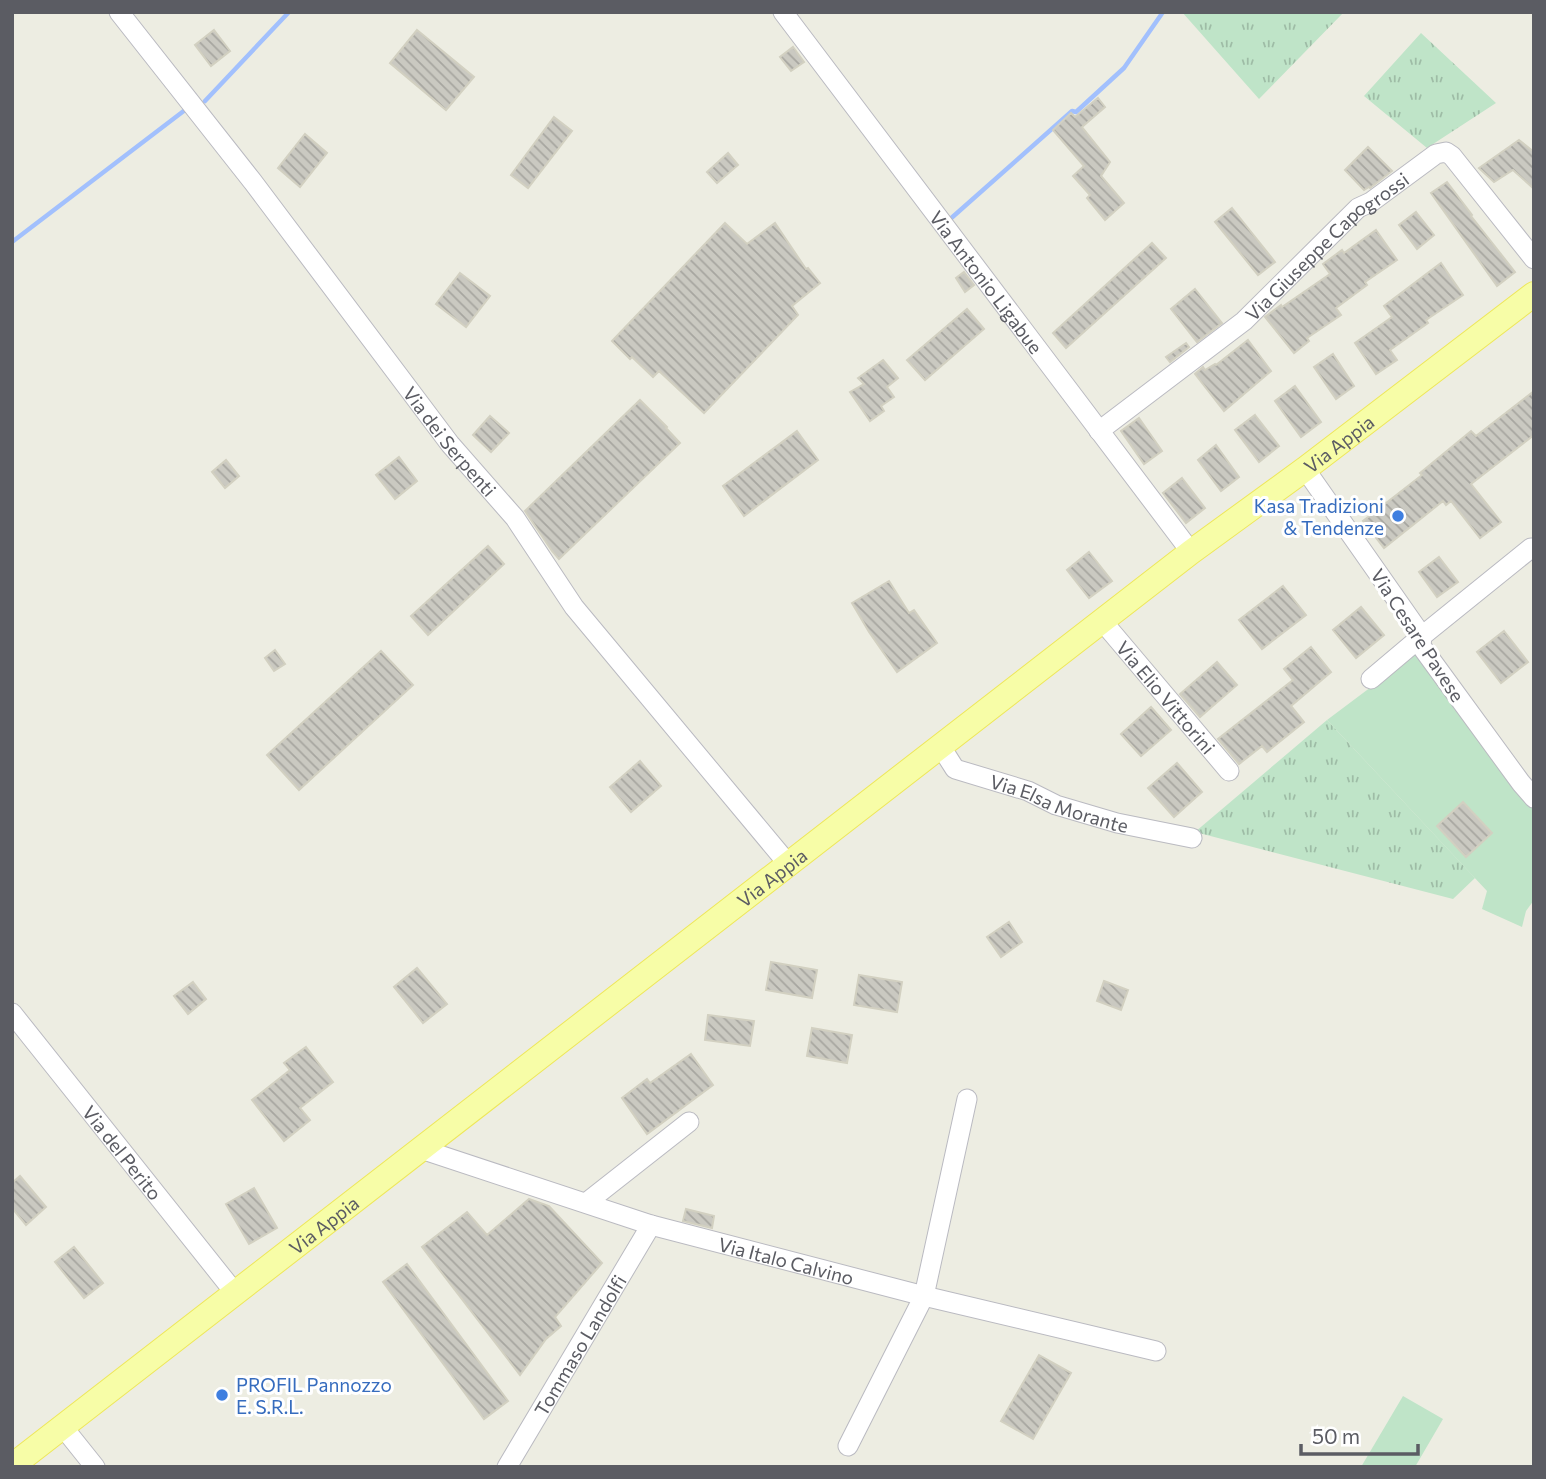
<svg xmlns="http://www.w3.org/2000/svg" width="1546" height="1479" viewBox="0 0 1546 1479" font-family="Commissioner,sans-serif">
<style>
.grass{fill:url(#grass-tufts)}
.garden{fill:#bfe4c8}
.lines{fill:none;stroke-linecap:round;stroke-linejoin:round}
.stream{stroke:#a2c0fd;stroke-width:4.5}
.building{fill:url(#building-back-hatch);stroke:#d2d0c1;stroke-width:2}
.minor-casing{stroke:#babac1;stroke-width:21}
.major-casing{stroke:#eee75a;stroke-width:26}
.minor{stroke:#fff;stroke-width:19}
.major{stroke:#f7fda7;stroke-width:24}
.shop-dot{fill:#3f7fe0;stroke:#fff;stroke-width:2.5}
.labels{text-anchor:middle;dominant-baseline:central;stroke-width:6;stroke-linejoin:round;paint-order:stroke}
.street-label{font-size:19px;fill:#5b5c63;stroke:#fff}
.shop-label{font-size:19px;fill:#366cbe;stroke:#fff;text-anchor:end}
</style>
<defs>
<pattern id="grass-tufts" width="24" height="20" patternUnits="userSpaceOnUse" patternTransform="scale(1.75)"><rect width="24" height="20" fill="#bfe4c8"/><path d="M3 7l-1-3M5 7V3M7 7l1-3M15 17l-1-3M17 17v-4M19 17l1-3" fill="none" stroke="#9ebca6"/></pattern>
<pattern id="building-back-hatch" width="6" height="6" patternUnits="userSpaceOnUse" patternTransform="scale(1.75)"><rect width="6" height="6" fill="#cac9c1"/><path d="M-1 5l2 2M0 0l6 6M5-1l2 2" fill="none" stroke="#a7a6a0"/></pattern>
</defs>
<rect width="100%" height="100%" fill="#edede2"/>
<path class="grass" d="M1182,12H1344L1259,99Z
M1421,33L1496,103L1427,148L1364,96Z
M1327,720L1475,878L1453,899L1195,832Z"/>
<path class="garden" d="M1419,651L1534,803V900L1526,911L1522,927L1482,909L1487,891L1327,720Z
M1403,1396L1443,1419L1415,1467H1361Z"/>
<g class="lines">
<path class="stream" d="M205,101L289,12
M948,221L1072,111L1076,112L1124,68L1163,12
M12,242L185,110"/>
</g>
<path class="building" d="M214,30L230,51L211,66L195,45Z
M417,30L474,77L446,110L390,63Z
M793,47L804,62L791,71L780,57Z
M1098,98L1105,107L1082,127L1110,162L1101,176L1124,203L1105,220L1087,198L1090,195L1073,176L1084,166L1053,130L1071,113L1075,117Z
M554,117L572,131L528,188L511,175Z
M305,134L327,153L300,187L278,168Z
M1519,140L1534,152V189L1513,170L1494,182L1479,168Z
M1368,147L1392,171L1370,188L1369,187L1364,190L1345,170Z
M728,153L738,165L717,183L707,172Z
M1447,182L1472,215L1471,216L1515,272L1497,286L1431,193Z
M1232,208L1275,262L1258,275L1215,222Z
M1416,212L1434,235L1417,249L1399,225Z
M725,223L747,244L775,223L806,269L808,268L820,283L792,306L798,315L704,413L659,371L653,377L632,357L630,359L612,341Z
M1376,230L1397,260L1365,282L1367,285L1336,308L1341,315L1307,338L1309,341L1294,353L1265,317L1281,305L1282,307L1330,274L1323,264L1342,250L1344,253Z
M1152,243L1166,258L1066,348L1053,333Z
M1441,263L1463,295L1426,320L1428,323L1390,350L1397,360L1376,374L1355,343L1392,317L1384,306Z
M964,272L974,285L965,292L956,278Z
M460,273L490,296L466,327L436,304Z
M1195,289L1222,323L1197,342L1171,309Z
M967,309L984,329L925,380L907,360Z
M1248,340L1271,371L1224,411L1195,374L1203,367L1205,370L1215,364L1216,365Z
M1186,343L1189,347L1170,362L1166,357Z
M1333,354L1354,386L1336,399L1314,367Z
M883,360L898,378L887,387L894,397L881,406L884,411L870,421L850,392L864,384L858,378Z
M1295,386L1321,422L1301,437L1275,401Z
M1534,391V435L1471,484L1501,522L1480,538L1451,501L1446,505L1443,501L1384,548L1363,521L1422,475L1420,473L1471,431L1476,436Z
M640,400L667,427L666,428L680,443L559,559L552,551L525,511Z
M1255,415L1279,446L1259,462L1235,430Z
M490,416L509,433L491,452L473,435Z
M1139,418L1162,451L1144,464L1121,431Z
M797,431L818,460L744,516L723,486Z
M1216,445L1239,477L1221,491L1198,460Z
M399,457L417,481L395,499L376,475Z
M226,460L239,476L225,488L212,472Z
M1182,478L1205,508L1186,523L1163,493Z
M488,546L504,564L428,635L411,616Z
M1089,552L1112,581L1089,598L1067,570Z
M1439,557L1458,582L1437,597L1419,572Z
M889,581L909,613L914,610L937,643L897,672L869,632L852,603Z
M1283,586L1306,615L1262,649L1239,620Z
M1361,607L1384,635L1356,658L1333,630Z
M1504,631L1528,662L1501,683L1477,652Z
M1311,647L1331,672L1291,706L1304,722L1267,752L1262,746L1239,764L1218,739L1293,680L1284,669Z
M275,650L285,664L274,671L265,658Z
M381,651L413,685L299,790L267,755Z
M1217,662L1237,685L1200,717L1180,694Z
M1151,707L1171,730L1141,756L1121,734Z
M640,761L661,786L631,812L610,787Z
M1177,763L1202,792L1174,817L1148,788Z
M1463,802L1492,833L1466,857L1437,826Z
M1009,922L1022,942L1001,957L987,937Z
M771,962L817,970L812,998L766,990Z
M417,968L447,1004L423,1023L394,987Z
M859,975L902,982L897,1012L854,1005Z
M1104,981L1128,990L1121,1010L1097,1001Z
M193,982L206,999L188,1014L174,996Z
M708,1015L754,1021L750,1046L705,1040Z
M812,1028L852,1035L847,1063L807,1056Z
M306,1047L333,1082L300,1108L310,1120L284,1141L252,1100L290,1070L284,1063Z
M691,1054L713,1085L647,1134L622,1098L647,1079L650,1083Z
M20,1176L46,1207L26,1225L12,1208V1183Z
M254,1188L277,1228L249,1244L226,1204Z
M529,1199L549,1206L602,1263L555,1317L561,1326L546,1339L520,1375L422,1247L467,1212L487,1235Z
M686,1209L714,1216L712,1228L683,1221Z
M74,1247L103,1283L84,1298L55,1262Z
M407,1264L508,1401L484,1419L383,1282Z
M1039,1355L1071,1373L1033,1439L1001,1421Z"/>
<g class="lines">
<g class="minor-casing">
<g id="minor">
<path id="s1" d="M119,12L253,182L450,444L515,518L574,607L789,865"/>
<path id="s2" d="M783,12L1191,552"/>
<path id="s3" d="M1099,431L1244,321L1358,208L1371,202L1436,154L1446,152L1452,156L1534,259"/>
<path d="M1305,469L1422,636L1421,646L1521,783L1534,798"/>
<path id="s4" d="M1103,622L1229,771"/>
<path d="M1371,679L1422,636L1531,548"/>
<path id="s5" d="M941,747L955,769L1028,791L1056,805L1117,823L1192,838"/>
<path id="s6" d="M12,1013L235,1293"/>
<path id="s7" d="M421,1149L651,1225L924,1296L1156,1351"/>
<path d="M586,1203L689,1122"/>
<path d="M63,1427L95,1467"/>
<path d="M848,1446L924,1296L967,1099"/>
<path id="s8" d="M507,1467L651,1225"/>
</g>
</g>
<g class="major-casing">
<g id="major">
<path id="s9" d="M12,1466L1191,552L1305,469L1534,294"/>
</g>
</g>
<use href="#minor" class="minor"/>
<use href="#major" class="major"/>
</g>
<g class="shop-dot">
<circle cx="1398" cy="516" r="7"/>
<circle cx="222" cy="1395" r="7"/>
</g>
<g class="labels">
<g class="street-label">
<text stroke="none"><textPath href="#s3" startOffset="294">Via Giuseppe Capogrossi</textPath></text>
<text stroke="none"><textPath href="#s2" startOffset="338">Via Antonio Ligabue</textPath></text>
<text stroke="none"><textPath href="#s1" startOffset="542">Via dei Serpenti</textPath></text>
<text stroke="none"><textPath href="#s9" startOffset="1675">Via Appia</textPath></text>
<text transform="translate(1418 635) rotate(57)">Via Cesare Pavese</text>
<text stroke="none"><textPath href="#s4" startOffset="98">Via Elio Vittorini</textPath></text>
<text stroke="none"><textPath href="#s5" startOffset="136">Via Elsa Morante</textPath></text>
<text stroke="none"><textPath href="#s9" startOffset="961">Via Appia</textPath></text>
<text stroke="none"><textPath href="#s6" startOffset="178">Via del Perito</textPath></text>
<text stroke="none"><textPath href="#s9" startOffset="394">Via Appia</textPath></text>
<text stroke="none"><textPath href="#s7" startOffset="382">Via Italo Calvino</textPath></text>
<text stroke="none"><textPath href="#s8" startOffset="142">Tommaso Landolfi</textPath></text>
</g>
<g class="shop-label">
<text x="1384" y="505">Kasa Tradizioni<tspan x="1384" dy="22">&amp; Tendenze</tspan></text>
<text x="236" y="1384" text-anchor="start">PROFIL Pannozzo<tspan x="236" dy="22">E. S.R.L.</tspan></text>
</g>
</g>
<rect width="1546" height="1479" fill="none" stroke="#5b5c63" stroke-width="28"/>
<path d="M1301 1444v10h117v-10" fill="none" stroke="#5b5c63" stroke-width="3.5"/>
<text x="1312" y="1444" font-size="21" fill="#5b5c63" stroke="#ffffff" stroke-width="5" paint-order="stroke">50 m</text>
</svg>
